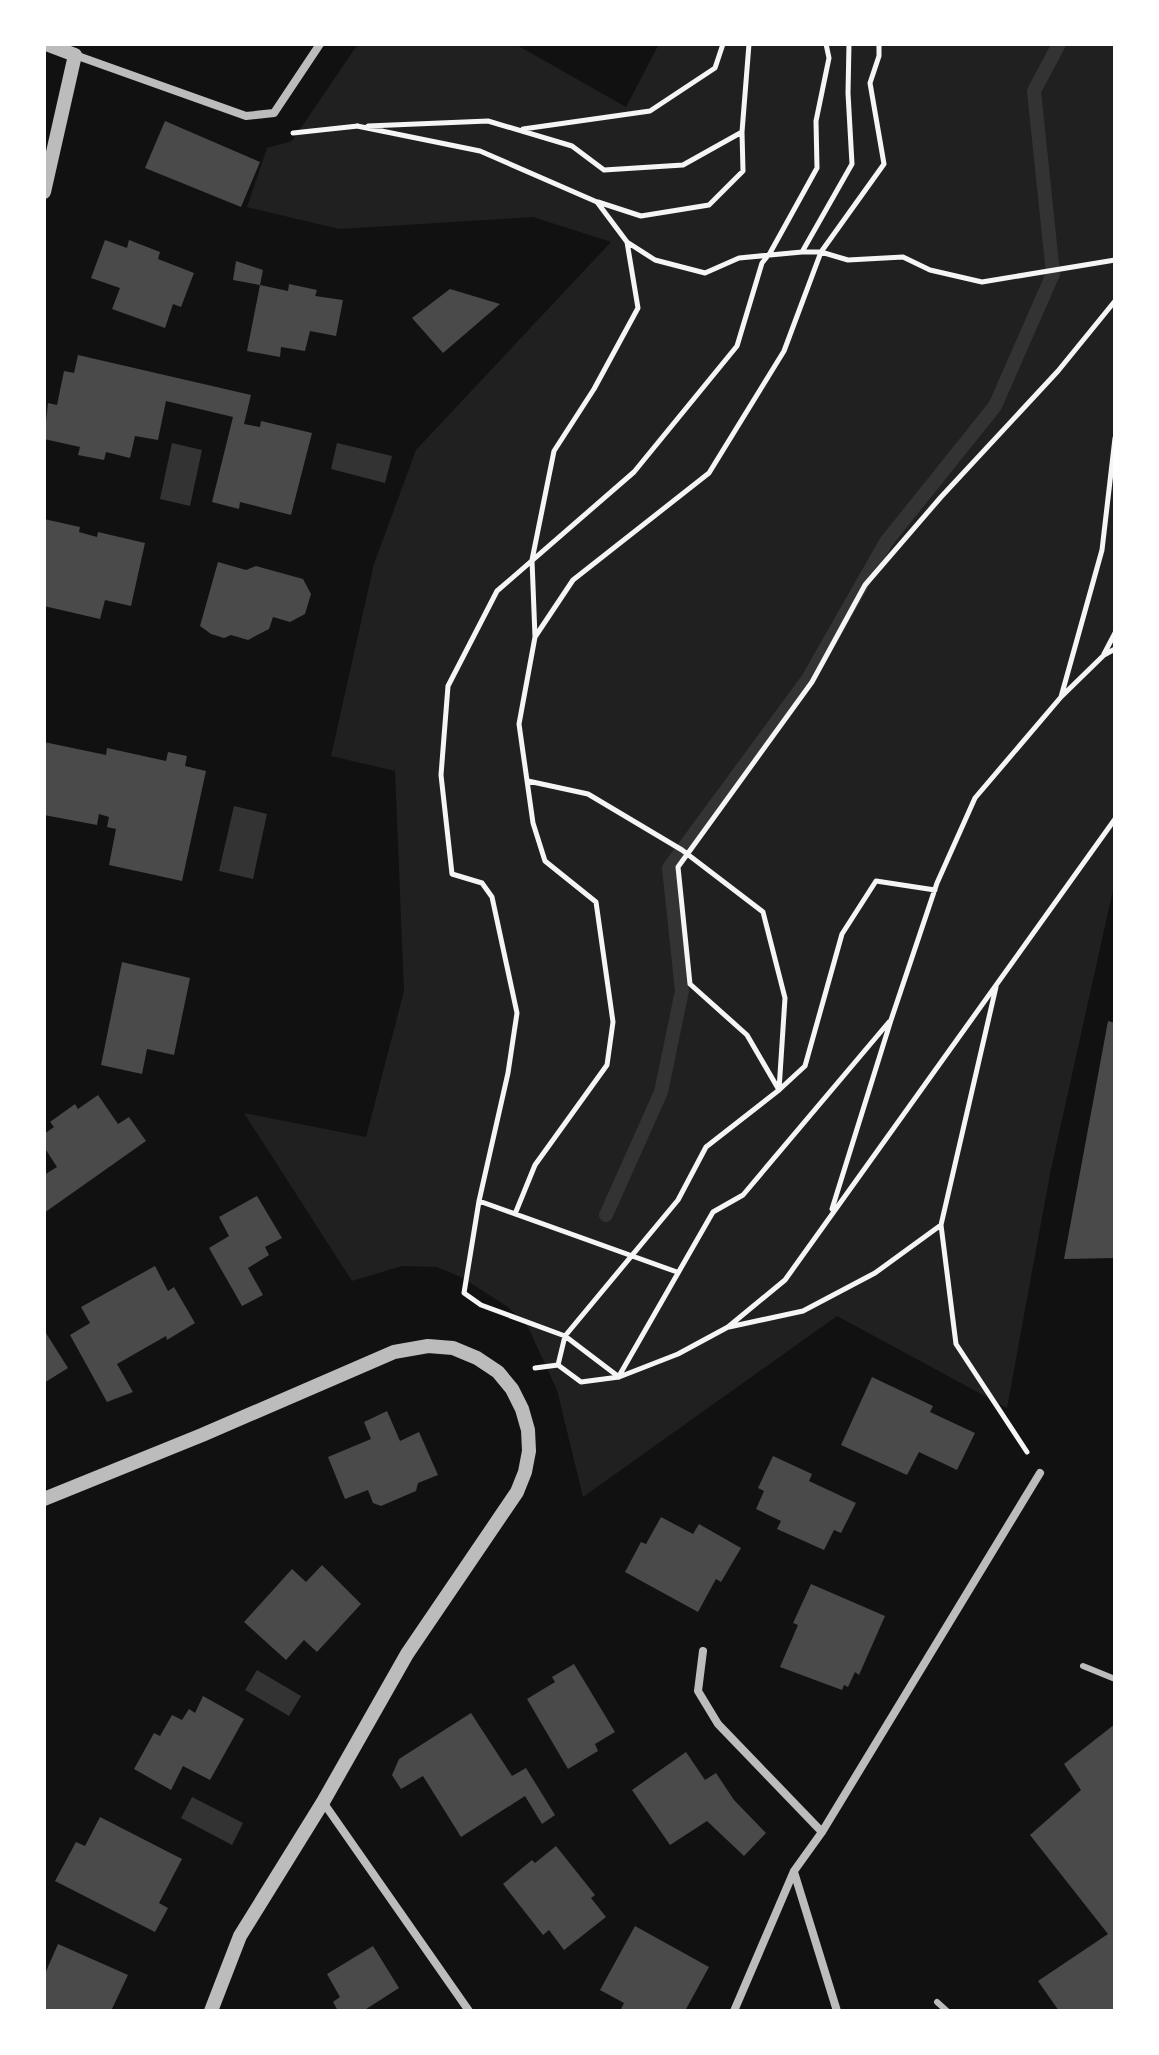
<svg xmlns="http://www.w3.org/2000/svg" width="1159" height="2055" viewBox="0 0 1159 2055" font-family="'Times New Roman',serif">
<style>
.green{fill:#202020}
.water{fill:#333}
.lines{fill:none;stroke-linecap:round;stroke-linejoin:round}
.stream{stroke:#333;stroke-width:14}
.building{fill:#4a4a4a}
.path{stroke:#f5f5f5;stroke-width:5}
.service{stroke:#bcbcbc;stroke-width:6}
.minor{stroke:#bcbcbc;stroke-width:8}
.tertiary{stroke:#bcbcbc;stroke-width:14}
</style>
<rect width="100%" height="100%" fill="#111"/>
<path class="green" d="M358,44H515L626,107L659,44H1115V881L1050,1174L1007,1408L837,1316L583,1497L557,1390L528,1327L508,1307L461,1277L436,1267L402,1266L352,1281L244,1113L366,1137L404,991L395,771L331,756L374,564L416,450L611,242L533,217L339,229L247,207L267,148L292,141Z"/>
<path class="water" d="M172,443L202,450L190,506L160,499Z
M337,443L392,456L385,483L331,469Z
M234,806L267,814L253,879L219,871Z
M257,1670L301,1696L289,1716L245,1690Z
M192,1797L243,1823L232,1845L181,1818Z"/>
<g class="lines">
<path class="stream" d="M606,1215L661,1092L682,991L669,868L808,679L886,542L995,406L1053,274L1034,91L1059,44"/>
</g>
<path class="building" d="M165,121L260,162L241,207L145,168Z
M105,240L127,248L129,240L160,252L158,259L194,273L181,307L173,304L165,328L112,309L120,288L91,278Z
M236,261L263,270L260,285L288,291L289,284L317,290L315,296L343,300L336,336L310,331L305,351L281,347L280,357L247,351L260,285L233,280Z
M450,289L500,304L443,353L412,318Z
M78,355L251,395L244,424L260,427L261,421L312,433L291,515L240,502L239,509L212,502L233,417L166,401L158,440L135,436L130,458L106,452L104,460L78,455L80,447L44,439L48,403L57,405L64,371L74,373Z
M44,519L80,527L79,532L97,537L98,532L145,543L131,606L105,600L100,619L44,606Z
M218,562L246,570L256,566L303,579L311,594L305,614L290,622L273,617L269,629L248,640L231,635L224,638L211,634L200,626Z
M44,742L106,755L107,748L166,761L168,752L187,756L185,766L206,771L182,881L109,865L116,829L107,827L109,817L99,814L97,825L44,815Z
M122,962L190,978L174,1055L147,1049L142,1074L101,1065Z
M1108,1021L1115,1023V1258L1064,1259Z
M98,1095L118,1124L129,1117L146,1141L44,1213V1175L57,1167L44,1147V1134L54,1127L50,1122L75,1104L78,1109Z
M257,1196L282,1238L265,1247L269,1255L248,1268L263,1295L242,1306L209,1248L229,1236L219,1217Z
M155,1266L168,1291L174,1287L195,1323L167,1340L166,1336L117,1364L133,1392L107,1402L70,1335L90,1323L81,1307Z
M44,1330L68,1368L44,1383Z
M872,1377L933,1406L930,1412L975,1433L957,1470L919,1452L907,1475L841,1445Z
M387,1411L400,1441L419,1432L438,1475L418,1483L416,1491L381,1506L373,1503L368,1490L345,1499L328,1457L371,1439L364,1422Z
M773,1456L812,1474L809,1481L856,1503L841,1533L834,1530L824,1550L777,1529L781,1521L756,1509L764,1491L758,1488Z
M661,1517L693,1534L699,1524L741,1548L721,1582L716,1579L698,1612L625,1572L641,1542L646,1544Z
M322,1565L361,1604L317,1652L304,1640L286,1660L244,1622L292,1569L306,1582Z
M811,1584L885,1616L859,1675L855,1672L848,1687L844,1685L842,1690L780,1667L798,1625L793,1623Z
M574,1664L615,1732L595,1744L598,1751L568,1769L527,1699L555,1682L552,1677Z
M203,1696L244,1719L210,1780L183,1766L171,1790L134,1769L154,1733L160,1736L172,1715L182,1720L189,1709L195,1713Z
M471,1713L512,1776L526,1768L555,1815L542,1824L525,1796L461,1837L423,1776L401,1789L392,1775L399,1759Z
M1115,1724V2011H1059L1038,1981L1108,1934L1030,1835L1081,1790L1064,1764Z
M686,1752L705,1780L716,1773L734,1800L766,1833L744,1856L707,1821L670,1845L632,1790Z
M100,1817L182,1859L159,1903L168,1908L155,1932L55,1881L76,1842L85,1846Z
M556,1846L595,1895L591,1898L606,1917L564,1950L549,1930L543,1935L503,1884L532,1860L535,1863Z
M635,1926L709,1967L685,2011H620L624,2003L600,1990Z
M58,1944L128,1975L111,2011H44V1976Z
M373,1946L399,1988L363,2011H338L333,2002L340,1997L327,1974Z"/>
<g class="lines">
<path class="path" d="M357,126L480,151L597,202L627,242L638,308L594,389L554,451L532,560L535,637
M368,126L488,121L572,146L604,170L683,165L742,132L749,44
M523,129L650,111L715,68L723,44
M293,133L358,126
M598,202L641,216L709,205L743,171L742,132
M627,242L655,260L705,273L739,258L802,252H821L848,260L903,257L930,270L982,282L1115,260
M802,252L852,164L848,93L849,44
M1104,654L1115,633
M1062,696L1104,655L1115,649
M528,781L588,794L682,850L763,912L785,998L779,1090
M996,987L941,1225L956,1344L1027,1452
M779,1090L747,1035L690,984L678,867L812,682L865,585L941,497L1058,371L1115,301
M479,1201L677,1272
M832,1209L891,1020L937,883L975,798L1061,697L1102,550L1115,438
M515,1214L535,1165L607,1065L613,1022L596,902L545,861L533,823L519,724L535,637L573,580L709,473L784,351L821,252L884,164L870,83L879,56V44
M729,1327L803,1311L875,1273L941,1225
M558,1365L565,1336L678,1200L706,1147L779,1090L805,1066L842,934L876,881L935,890
M535,1368L558,1365L581,1382L619,1377L678,1354L728,1327L785,1280L1115,819
M619,1376L713,1212L743,1195L889,1022
M619,1377L565,1336L481,1305L464,1293L479,1201L508,1073L517,1013L492,897L482,883L452,874L441,775L448,686L497,591L634,472L737,346L762,263L770,253L817,168L816,121L829,58L826,44"/>
<path class="service" d="M1083,1666L1115,1679
M937,2002L947,2011"/>
<path class="minor" d="M75,55L246,116L274,113L320,44
M703,1651L698,1691L718,1724L822,1832
M323,1802L469,2011
M794,1872L837,2011
M734,2011L794,1871L822,1832L1040,1473"/>
<path class="tertiary" d="M44,192L75,55L46,44
M44,1499L202,1435L394,1352L428,1346L453,1348L477,1358L498,1372L512,1389L522,1409L528,1430L529,1451L525,1472L517,1492L407,1654L323,1802L240,1936L211,2011"/>
</g>
<rect width="1159" height="2055" fill="none" stroke="#ffffff" stroke-width="92"/>
</svg>
